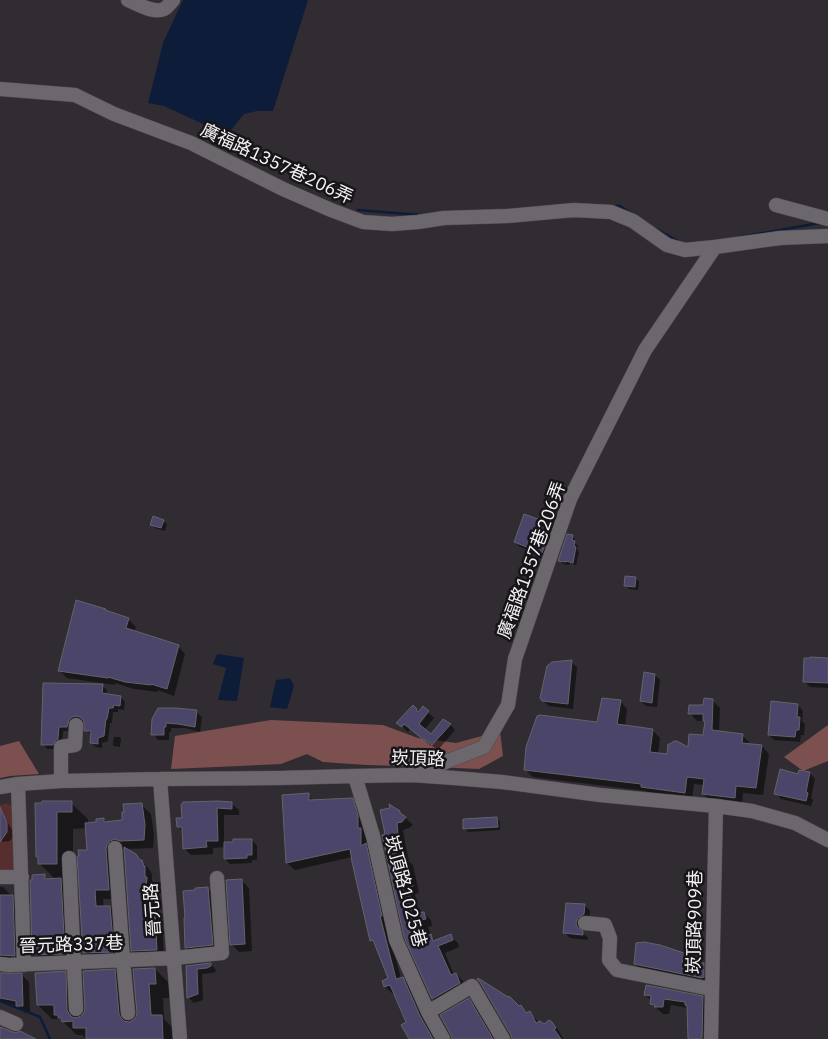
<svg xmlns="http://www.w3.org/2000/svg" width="828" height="1039" viewBox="0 0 828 1039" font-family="'IBM Plex Sans','Noto Sans TC',sans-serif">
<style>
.green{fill:#562e2f}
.forest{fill:#7d5050}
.water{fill:#0d1c39}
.shadow{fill:#0007}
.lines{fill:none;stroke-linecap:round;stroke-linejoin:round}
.stream{stroke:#0d1c39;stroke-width:2.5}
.building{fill:#4b4569;stroke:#636369}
.minor-casing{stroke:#4d494e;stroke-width:15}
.minor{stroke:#6b676c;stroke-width:14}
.labels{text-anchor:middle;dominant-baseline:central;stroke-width:5;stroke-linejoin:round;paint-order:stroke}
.street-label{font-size:18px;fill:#f4f2f5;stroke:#171517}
</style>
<rect width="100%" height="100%" fill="#302c31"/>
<path class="green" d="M7,803L15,808L18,873L0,874V805Z"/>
<path class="forest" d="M271,720L383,725L418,738L456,743L500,731L503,756L479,769L433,767L366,765L323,762L307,754L281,764L171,769L175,736Z
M828,725V761L803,771L784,757Z
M19,741L39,774L10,776L0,778V746Z"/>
<path class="water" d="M183,0H308L273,111H257L244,114L227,135L164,106L148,103L163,43Z
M217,654L244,658L237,701L218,700L226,668L213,664Z
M290,678L294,686L287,709L270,707L276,680Z"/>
<path class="shadow" d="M525,515L551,525L557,530L555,536L543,533L539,544L544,546L549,552L547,557L520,547L515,542Z
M163,521L167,524L165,531L155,528L152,525Z
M572,536L575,539V543L578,546L577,550L579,552L576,565L570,563L569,565L563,564L559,560Z
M636,578L639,582L638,590L629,589L626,586Z
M77,602L105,610L108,612L128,619L136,627L134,632L178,646L185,654L174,696L158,690V692L134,689L115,683V685L67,678L59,670Z
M828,659V688L810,687L804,681Z
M571,662L577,667L573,709L549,706L543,701Z
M655,675L660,680L657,707L646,706L641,701Z
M44,685L102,686L107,690L106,695L121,697L125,702L124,710L118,709V712H113L112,723H110L108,741L102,743V748L96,747L91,743L92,735L86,730L85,721L81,720L76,722L71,731H63L62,743L57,749H47L43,744Z
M712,700L720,708L719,733L743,736L750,743V745L762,746L769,754L763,795L743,793L742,805L711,801L703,794L704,785L694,784L692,800L649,794L646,791L533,777L525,769L598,723L620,701L627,709L625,727L652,730L660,738L658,754L669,755L689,749L704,737L706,723L704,721H697L690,713L705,706Z
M798,705L803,711L802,721L805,724L804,735H801L800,742L774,740L769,735Z
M413,707L419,713L423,708L434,718L424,730L431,735L450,724L455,730L438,750L431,745V746L410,729L408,732L398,723Z
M196,712L202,717L200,732L185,728H171V732H169V740H158L153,734V720Z
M114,737H120L121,739L120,747L114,746L113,745Z
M810,773L815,779L811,798L813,800L811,806L781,799L776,793L799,775Z
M308,795L314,801L352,800L360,807L364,823L365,834L367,836L368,847L373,852L387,924L401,979H403L410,986L436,1039H411L407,1023L395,993L393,994L385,987L383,982L389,979L376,945L372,940L352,857L295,870L287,863Z
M71,803L88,819V824L97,823L104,819L107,823L124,822L142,805L151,814L154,835L153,848L125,849L136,855L149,869L152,874V884L153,886V895H150L151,915H155L162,922L164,957L140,958L132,951L125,848H124L119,850L118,899H103L104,907H110L119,916L122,960L93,962L84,953L89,852L87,828L73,829V880H61L68,887L72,961L41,962L34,955L44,876L49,880H56L39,863V858L37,856L36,804Z
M231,803L239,810V815H224V843L252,840L257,846V860H252V863L230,864L225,859V847L213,848V854L191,855L184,848V832L178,826L183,819Z
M399,812L413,825L409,828L403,830L405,842L409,861L413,865L419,893L415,894L419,914L424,913L431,920L432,926L428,927L431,936L435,941L450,936L458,943L459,947L445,953L454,975L456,974L463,981L467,990L440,1006L433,999L406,937L387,835Z
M1,815L7,821L12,830V838L10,841L3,842L0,839V816Z
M497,818L500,822V830L468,832L464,828Z
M242,881L249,888L252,951L239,952L231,944Z
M0,887H3L10,894V896H12L19,903L21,963L0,966Z
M207,888L215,896L220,952L194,955L186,948Z
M585,905L590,911L589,920L583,923L581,929L582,932L588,938V940L570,938L565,933Z
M683,954L690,961L689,964L703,965L710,971V983L642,971L635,964Z
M211,964L216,970V971L213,973L202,974L203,1000L194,1003L189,998L187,967Z
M155,969L169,983L170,998H163L164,1019L176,1031V1039H86L82,1035H77L60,1019H52L38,1005L65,973L79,987L81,1018L115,971L129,985L132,1022L137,1018Z
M0,974L22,975L29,982L30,1013H25L18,1006L0,1001Z
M645,995L703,997L710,1005L709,1039H689L688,1008L671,1005L669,1014H663L651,1003L652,1001Z
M469,1000L476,1007L495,1039H453Z
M521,1007L528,1014L530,1013L539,1023L544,1025L552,1023L559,1031L563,1039H513L519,1008Z"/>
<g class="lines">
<path class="stream" d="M613,206H620L630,213
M358,210L420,215
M656,229L678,241
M741,237L819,223
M0,1001L40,1017L50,1039"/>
</g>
<path class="building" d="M524,514L552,524L549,532L538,528L534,541L545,545L542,553L514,542Z
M153,516L164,520L161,528L150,525Z
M567,534L573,535L572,540L575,541L574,546L576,547L573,563L566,561V562L558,561Z
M625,576L636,577L635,587L624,586Z
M76,600L106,609L105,610L129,618L126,628L179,645L167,689L151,684V685L125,682L108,677V678L58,671Z
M810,657L828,658V683L803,682L804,658H810Z
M572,660L568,704L542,701L540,698L547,666L552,662Z
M644,672L655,674L652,703L640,701Z
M43,683L103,684L102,693L121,696L120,706L114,705L113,708H109L107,719H106L104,736L98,738V744L90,743L91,731H84V721L80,717L76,716L72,717L69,720L67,727H59L58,739L56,740L53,745H41Z
M602,698L621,700L617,724L653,729L650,752L667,754L668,744H670L674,741H677L688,747L689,734L703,735L705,721H703V714H688L689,705H703L704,698L713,699L712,730L743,734L742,743L762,745L756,788L736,786L735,798L702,794L704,779L687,777L685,793L641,787V784L524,770L526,747L537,716L540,715L597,722Z
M771,701L798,704L797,717H800L799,730H796L795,737L768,735Z
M413,705L417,709L416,710L418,712L423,706L429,711L419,724L431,734L443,719L451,724L432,745L425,740V741L404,724L402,727L396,723Z
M158,708H176L197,710L195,727L178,724L166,723V727H164V735H151L152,719Z
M780,769L798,774L799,770L810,772L806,792L808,793L806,801L774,794Z
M309,793V800L353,798L358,815V828H361V846L366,843L382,916H380L396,979L403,977L420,1016L433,1039H409L401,1025L406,1022L390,985L384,987L382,981L388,978L373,940L370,941L352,862L350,849L286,863L282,795Z
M42,801H72V812H57V864H38V857H36L35,803H42Z
M218,801L232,802V809L217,808L218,841H206L207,847L183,849L182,827H177L176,818H182L181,805L183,802Z
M142,803L145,825L144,840L120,841L115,839L110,841L107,845L106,849L109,890H95L96,906H110L114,952L83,953L77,856H79L78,850H87L85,823L96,822V819L104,818V822L122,820V812H124L123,804Z
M389,804L400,811V813L406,817L402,822L397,823L398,834L404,857H407L413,886L408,887L414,913L424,912L426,919L421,920L426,936L431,934L433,941L451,934L453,940L438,946L451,975L456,973L460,983L432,999L404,937L382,835L385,834L380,810L390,808Z
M0,807L7,823V832L0,842Z
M497,817L498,827L463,829V819Z
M233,839H252V855H247V858L224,859V842H233Z
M124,847L136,854L140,860H142L144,866H145V877H147L146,889H144L145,914H155L157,950L131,951Z
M45,874V879L61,878L65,954L32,955L30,880H32V875Z
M242,879L245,944L230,945L226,880Z
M208,887L213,945L185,948L184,918H185L183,891L195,890V888Z
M0,895H13L15,956L0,955Z
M566,903L585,904L584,914L578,918L576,923L577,927L583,931V935L563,933Z
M644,942L660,945L684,953L682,963H704V977L702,978L634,964L636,943Z
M211,963V966L207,968L197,969L198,994L187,998L186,966Z
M155,968L156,984H149L151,1015H162L163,1039H86V1028H73V1021L62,1022L61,1018H58V1015H54V1005H37L35,973L66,971L67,1010L69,1014L72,1017L76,1018L81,1016L84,1013L85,1009L83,971L115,969L119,1014L121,1018L124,1021L129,1022L133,1020L136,1017L137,1013L133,969Z
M0,973H22L23,1006H16V1001L0,998Z
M478,978L508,997L509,996L519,1006L521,1005L526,1013L530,1011L536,1023L540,1021L544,1024L549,1020L552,1022L556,1028L554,1029L561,1039H512L511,1035L480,982L477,979Z
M646,985L703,996L702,1039H688L687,1006L685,1005V1002L664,999L663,1007H654L655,1005L650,1004L651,996L644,995Z
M469,998L493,1039H452L451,1035L440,1015Z
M0,1027L13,1032L16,1033L20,1031L36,1039H0Z"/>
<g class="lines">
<g class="minor-casing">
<path id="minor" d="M128,0C138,4 154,14 164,9C168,7 170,3 173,0
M0,89L75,95L114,114L191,143L283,189L331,210L363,222L392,224L418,222L444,218L507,216L574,210L611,212L633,221L667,245L685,250L715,247L780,238L828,236
M776,205L828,219
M415,774L484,747L508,705L515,659L570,499L645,350L715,247
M355,776L373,836L396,940L428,1012L443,1039
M160,779L180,1039
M61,781V747L75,745L76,725
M18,784L24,965
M0,787L18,784L61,781L160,779L279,778L355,776L411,775L454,778L502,782L600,795L716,806L752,811L795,823L828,840
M115,848L123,960L128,1013
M69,858L76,1009
M0,877H22
M585,923L605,925L610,938L609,960L617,970L711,989
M0,964L9,965L174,958L222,953L217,878
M428,1012L472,986L503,1039
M0,1017L16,1024
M711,1039L716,806"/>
</g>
<use href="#minor" class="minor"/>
</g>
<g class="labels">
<g class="street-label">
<text transform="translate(277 163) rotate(25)">廣福路1357巷206弄</text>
<text transform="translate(531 560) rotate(-70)">廣福路1357巷206弄</text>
<text transform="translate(418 758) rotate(2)">崁頂路</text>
<text transform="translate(406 891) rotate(75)">崁頂路1025巷</text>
<text transform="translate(152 910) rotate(-94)">晉元路</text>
<text transform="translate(694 922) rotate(-89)">崁頂路909巷</text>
<text transform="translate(71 944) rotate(-2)">晉元路337巷</text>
</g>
</g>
</svg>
